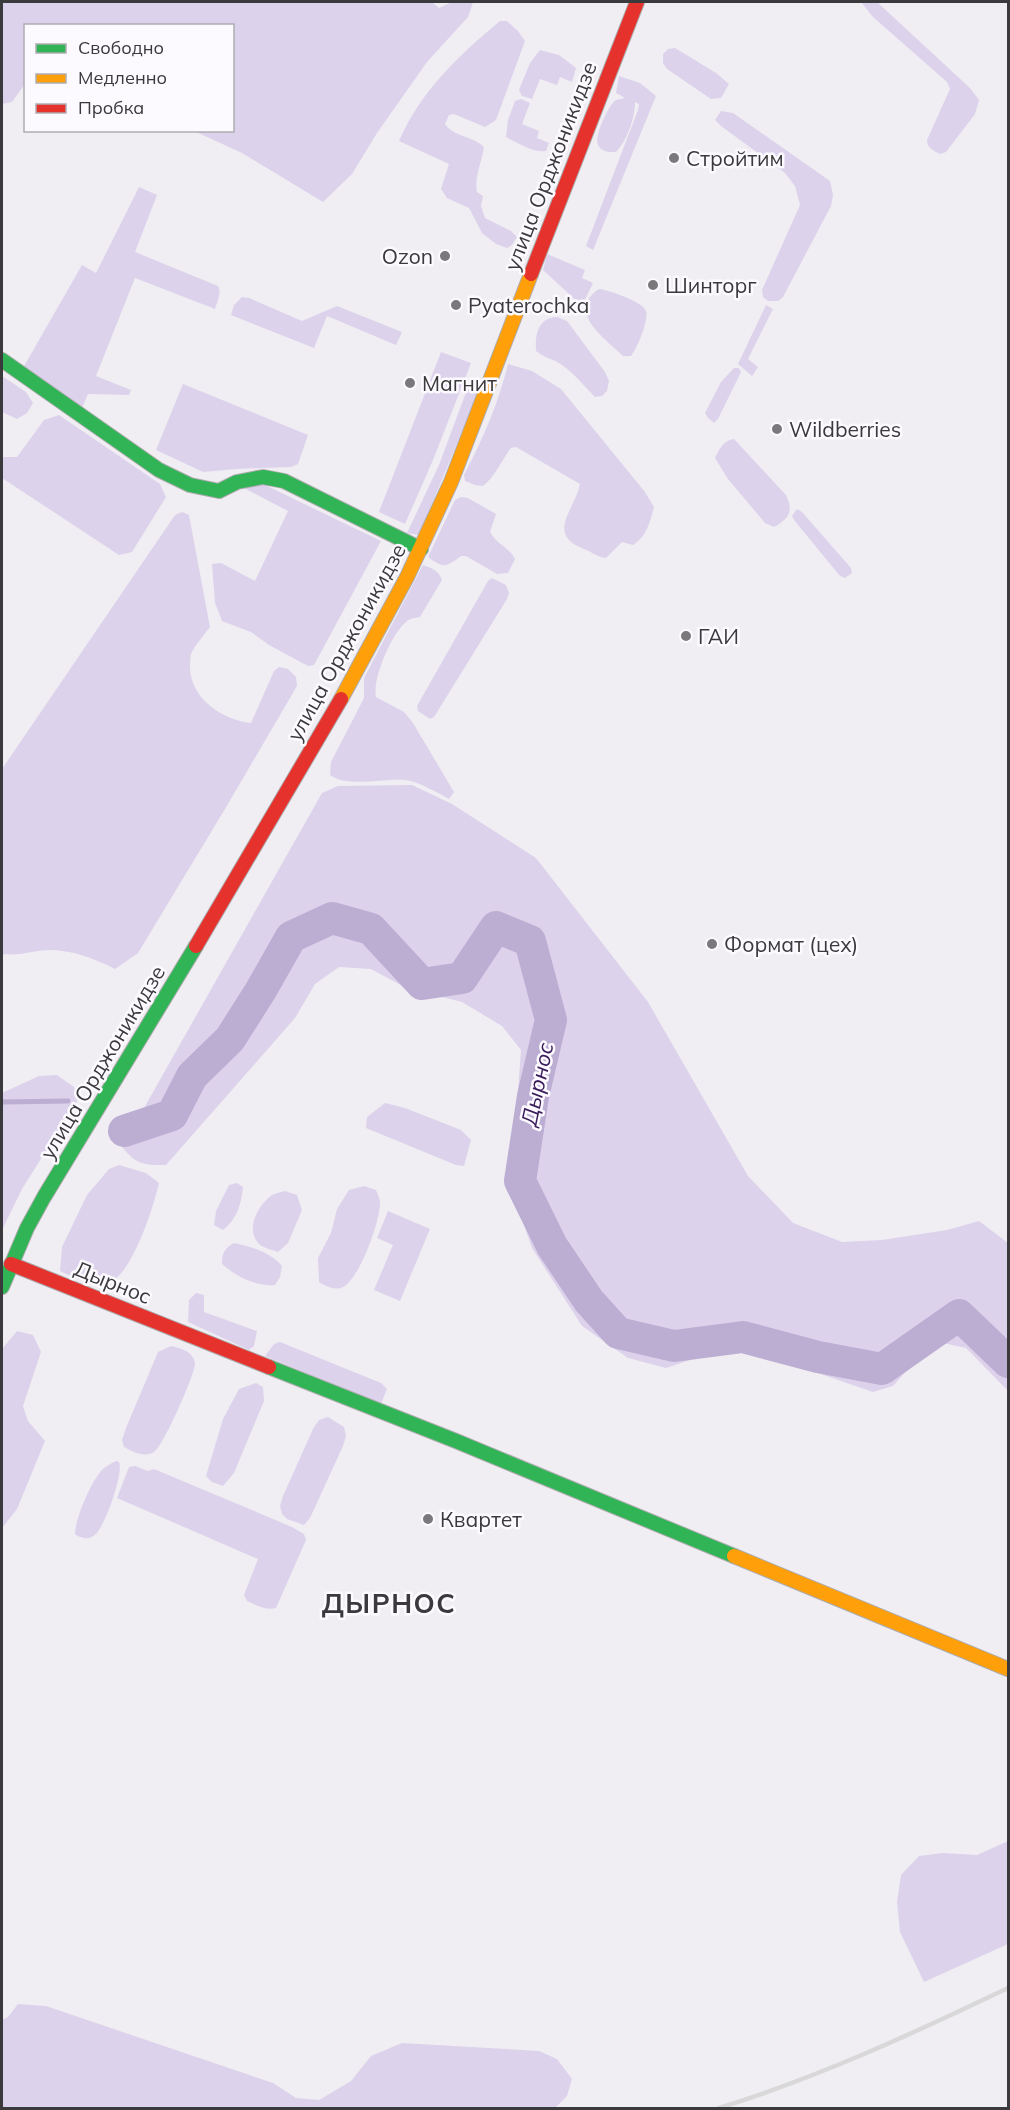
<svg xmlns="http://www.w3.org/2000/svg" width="1010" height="2110" viewBox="0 0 1010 2110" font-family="Mulish,sans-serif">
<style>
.green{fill:#dcd2ec}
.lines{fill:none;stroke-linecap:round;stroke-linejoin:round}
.stream{stroke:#bcadd3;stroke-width:5}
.river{stroke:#bcadd3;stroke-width:32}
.fast-casing{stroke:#acabad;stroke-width:16}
.slow-casing{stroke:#acabad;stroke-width:16}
.jam-casing{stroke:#acabad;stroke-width:16}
.fast{stroke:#30b455;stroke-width:14}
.slow{stroke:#ff9f0a;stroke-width:14}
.jam{stroke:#e5322d;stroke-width:14}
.rail{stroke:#d9d8d9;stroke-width:4.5}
.poi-dot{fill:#7a787b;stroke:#fcfaff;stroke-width:2}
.labels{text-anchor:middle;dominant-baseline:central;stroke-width:5;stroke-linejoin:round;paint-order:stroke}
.poi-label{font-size:21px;fill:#3a393b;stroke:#fcfaff;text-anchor:start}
.street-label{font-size:21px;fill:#3a393b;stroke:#fcfaff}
.water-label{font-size:22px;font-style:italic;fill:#391a5a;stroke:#fcfaff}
.district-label{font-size:27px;font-weight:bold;letter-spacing:1.5px;fill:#3a393b;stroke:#fcfaff}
</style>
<rect width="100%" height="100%" fill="#f0eef2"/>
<path class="green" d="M2,2H432L439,8L452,2H473L468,17L427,62L377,133L352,174L323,202L242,153L194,131L232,130V26H26L25,84L12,102L2,104Z
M861,2H877L970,88L979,100L975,114L946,152L940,154C934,151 927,148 927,140L950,89L947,82L873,17Z
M500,21H507L518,31L525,41L496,120L485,127L454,114L449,115L445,124C454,137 473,136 484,147C482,162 474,177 477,192L483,196L481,206L485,218L511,231L517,237L512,245L507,248L496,244L482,233L469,208L447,198L441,189L449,164L399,141C420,92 459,55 500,21Z
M675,48L716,73L729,84L721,98L711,99L667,69L663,63V54L668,49Z
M540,50L559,55L576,68L572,82L560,77L557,85L540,79L532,99L522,96L519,90L530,63Z
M619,76L640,83L656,96L593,250L586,246L638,110L639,104L635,102C635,118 627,141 616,152C609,152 601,152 598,145C594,137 608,105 616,100C619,99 622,99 625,98L616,93Z
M521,99L530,103L522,124L539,131L537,138L549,143L546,151C533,153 518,143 506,137L508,120L515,101Z
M721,111L733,113L830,181L833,195L831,206L783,297L778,301H768L763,297L762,290L800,205L795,186L785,173L721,126L715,120Z
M139,187L157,195L135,252L218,286C222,293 217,302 215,309L135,278L96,376L131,390L129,395L88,394L82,408L23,368L82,265L96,273Z
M547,254L585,270L582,278L593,283L582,306L543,270Z
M599,289C608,290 642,301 646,311C649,320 637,349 631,356H623C605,339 565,311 599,289Z
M242,297L249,298L302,321L337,306L402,332L396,345L327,316L314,348L231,315L234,305Z
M766,305L773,309L748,359L758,367L752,376L738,364Z
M557,317L567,321L605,372L609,381L607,391L602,396L595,397C584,386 575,374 562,365C554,359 544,358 536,351C535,334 538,318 557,317Z
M441,352L471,363L433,460L405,524L379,512Z
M508,364L532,371L561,389L645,492L654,507C650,522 647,536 633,545L622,542L606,558C597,557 592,552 584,549C545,534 575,510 580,484L516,447L511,448C502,460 495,477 483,486L475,485L465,481L464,475C483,439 498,404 508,364Z
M734,368H739L741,372L718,419L714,423L708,418L705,413L721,382Z
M2,376L26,392L33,403L27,413L17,419L2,412Z
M183,384L308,435L298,464L291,467L237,469L203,472L156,450Z
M468,387L479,390L419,535L407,533L439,465Z
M59,415L160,484L166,497L132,552L119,555L2,478V457H17L44,420Z
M734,439L786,495C794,512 789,518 774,527L765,523L728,479L715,458C719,449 724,440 734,439Z
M261,483L381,541L314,665L308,666L269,645L251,632L222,621L215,603L212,564L221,563L255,581L288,511L242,487Z
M461,497L468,498L496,514L490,532C498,546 508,546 515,559L508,573L497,574L466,556H461C446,567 444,569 428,557L455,500Z
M797,509L802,512L851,568L852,573L845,578L840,576L794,520L792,516Z
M182,512L189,515L210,627C204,635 195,645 191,654C190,658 190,664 190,668C191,699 223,720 251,723L274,671L279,667L288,669L296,677L297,686L225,809L138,953L115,969C94,958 72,950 48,950C31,951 20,956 2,954V769L175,515Z
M423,565C432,568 439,571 442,580L420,617C415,618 410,618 406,622C392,633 372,679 376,697L404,712L413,723L454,792L449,799C436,792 420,782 405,780C384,778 347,788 330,775L331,762L364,698V678Z
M492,578L506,585L509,593L507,599L434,717L430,719L418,711L417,706L488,581Z
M412,785L452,804L536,858L648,1002L748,1176L793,1223L842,1242L882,1240L947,1230L979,1221L1008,1243V1391L966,1348L943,1343L917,1359L893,1386L873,1392L757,1352L705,1355L666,1368L628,1358L582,1326L532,1248L511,1188L521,1050L502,1026L462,1002L406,988L371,969L339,967L315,984L295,1018L166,1165C143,1165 137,1165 122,1147L322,793L338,786Z
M57,1075L74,1087L79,1098L22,1189L2,1230V1093L39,1076Z
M385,1103L405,1108L461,1130L471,1140L464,1166L456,1165L366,1128L367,1117Z
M119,1165L146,1173L159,1183C154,1206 132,1274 110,1282C93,1288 75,1278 60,1271L62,1247L87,1195L109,1169Z
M237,1183L243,1187C241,1205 237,1219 223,1230L214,1225L216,1211L229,1185Z
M364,1186L376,1190C378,1195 380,1199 380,1203C380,1221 359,1282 341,1288C334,1290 325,1286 319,1282L318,1258L331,1233L337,1209L349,1190Z
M285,1191L297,1195L302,1210L288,1243L278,1252C273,1250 264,1248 260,1245C244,1230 258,1205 272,1195C276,1193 281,1192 285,1191Z
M388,1211L430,1229L400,1301L374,1290L393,1245L377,1238Z
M234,1243C252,1247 270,1252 282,1266L280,1277L275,1285C257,1287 235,1276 222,1264C222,1252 225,1248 234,1243Z
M196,1293L204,1295V1312L257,1331L254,1346L249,1350L188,1322L189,1300Z
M17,1331L33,1335L41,1352L23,1406L28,1421L45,1441L17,1509L2,1528V1349Z
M280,1342L381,1383L387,1389L381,1404L265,1356L274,1344Z
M171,1346C181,1348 194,1352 195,1364C195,1374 163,1447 154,1452C144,1458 133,1452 124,1447L122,1440L126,1428L158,1352Z
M256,1383L263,1387L264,1401L234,1473L223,1486L212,1482L206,1476L223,1419L239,1389Z
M328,1417L344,1427L346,1436L343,1446L310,1518L304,1525L287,1519L282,1514L280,1506L283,1496L313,1429L319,1420Z
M116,1461L119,1462C124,1473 105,1525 96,1534C90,1540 81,1539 75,1534C75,1519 92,1479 103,1469C107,1466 111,1463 116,1461Z
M135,1466L148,1471L154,1469L292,1527L304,1534L306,1540L276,1608C267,1611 256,1605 247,1601L244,1595L258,1559L117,1498L129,1467Z
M1008,1841V1944L924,1982L900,1932L897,1902L901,1875L919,1856L943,1853L977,1855Z
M18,2004L46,2006L273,2083L296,2098L319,2100L351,2081L371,2056L402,2043L539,2051L557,2059L572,2079L567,2096L555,2108H2V2020L8,2017Z"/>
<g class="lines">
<path class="stream" d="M2,1102L68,1101"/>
<path class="river" d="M124,1131L172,1115L192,1076L230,1039L261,990L291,937L332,918L371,929L422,984L462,978L496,927L530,941L551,1020L533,1096L520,1181L552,1246L589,1301L618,1333L674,1346L743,1337L818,1357L882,1369L959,1315L1008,1362"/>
<g class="fast-casing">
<path id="fast" d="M2,360L159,470L190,485L219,491L237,482L263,477L284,481L421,549
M2,1287L27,1228L44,1197L196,946
M269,1367L456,1441L734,1556"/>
</g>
<g class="slow-casing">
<path id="slow" d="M341,699L407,577L451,482L531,274
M734,1556L1008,1669"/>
</g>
<g class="jam-casing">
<path id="jam" d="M531,274L637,2
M196,946L341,699
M11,1264L269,1367"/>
</g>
<use href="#fast" class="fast"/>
<use href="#slow" class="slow"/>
<use href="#jam" class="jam"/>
<path class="rail" d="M719,2108C819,2077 914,2033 1008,1988"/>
</g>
<g class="poi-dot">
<circle cx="674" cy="158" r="6"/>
<circle cx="445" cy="256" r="6"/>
<circle cx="653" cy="285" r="6"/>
<circle cx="456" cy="305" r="6"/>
<circle cx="410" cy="383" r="6"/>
<circle cx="777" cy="429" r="6"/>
<circle cx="686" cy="636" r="6"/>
<circle cx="712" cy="944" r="6"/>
<circle cx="428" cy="1519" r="6"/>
</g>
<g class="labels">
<g class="poi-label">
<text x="686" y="158">Стройтим</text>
<text x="433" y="256" text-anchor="end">Ozon</text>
<text x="665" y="285">Шинторг</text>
<text x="468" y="305">Pyaterochka</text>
<text x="422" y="383">Магнит</text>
<text x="789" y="429">Wildberries</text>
<text x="698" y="636">ГАИ</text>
<text x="724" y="944">Формат (цех)</text>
<text x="440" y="1519">Квартет</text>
</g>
<g class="street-label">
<text transform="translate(550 166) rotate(-69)">улица Орджоникидзе</text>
<text transform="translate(346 642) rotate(-61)">улица Орджоникидзе</text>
<text transform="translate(102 1062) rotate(-59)">улица Орджоникидзе</text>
<text transform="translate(113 1282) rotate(22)">Дырнос</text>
</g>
<g class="water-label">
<text transform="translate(537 1084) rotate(-78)">Дырнос</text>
</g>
<g class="district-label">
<text x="389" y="1603">ДЫРНОС</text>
</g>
</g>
<rect width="1010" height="2110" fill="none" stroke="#3a393b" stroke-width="6"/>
<rect x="24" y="24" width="210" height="108" fill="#fcfaff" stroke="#aeadb1" stroke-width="1.5"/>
<rect x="36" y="44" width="30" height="9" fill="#30b455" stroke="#aeadb1" stroke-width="1.5"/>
<text x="78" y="54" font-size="18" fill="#3a393b">Свободно</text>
<rect x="36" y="74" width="30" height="9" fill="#ff9f0a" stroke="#aeadb1" stroke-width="1.5"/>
<text x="78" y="84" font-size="18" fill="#3a393b">Медленно</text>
<rect x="36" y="104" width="30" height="9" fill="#e5322d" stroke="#aeadb1" stroke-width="1.5"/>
<text x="78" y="114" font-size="18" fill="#3a393b">Пробка</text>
</svg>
